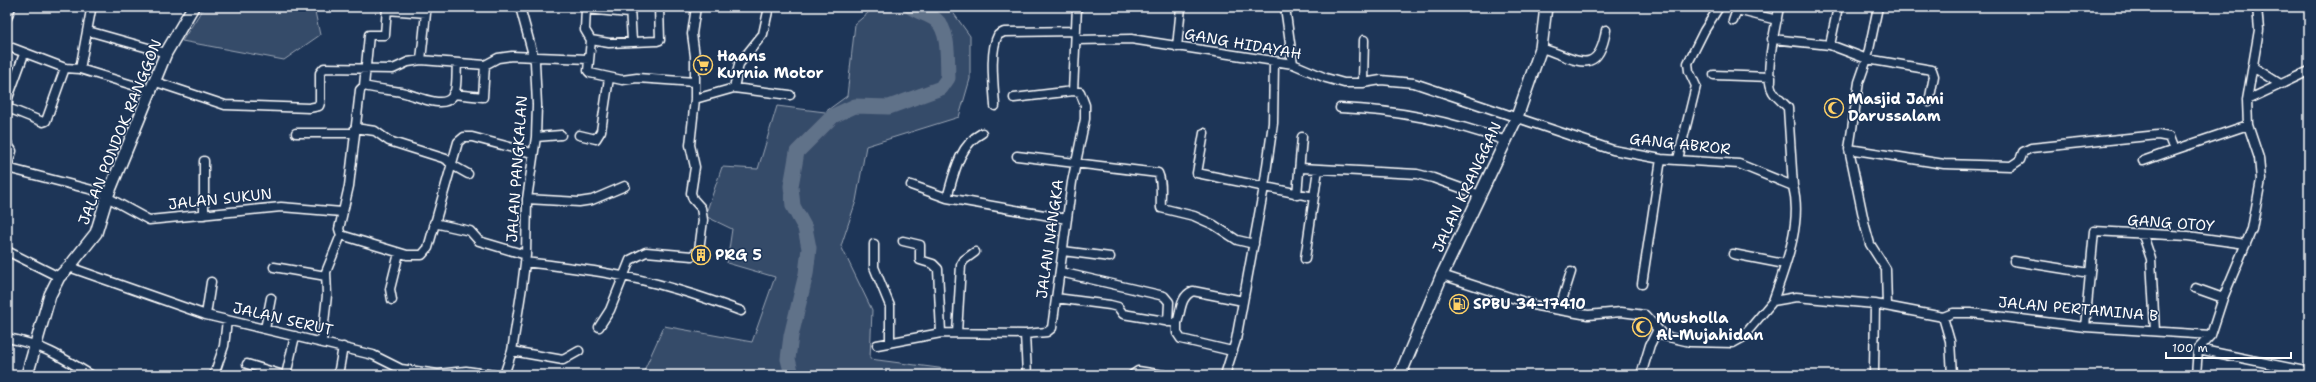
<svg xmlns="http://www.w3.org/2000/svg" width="2316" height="382" viewBox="0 0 2316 382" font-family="'Shantell Sans',sans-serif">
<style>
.green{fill:#364b69;stroke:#9aa5b4}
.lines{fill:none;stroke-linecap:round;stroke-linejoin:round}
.river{stroke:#617289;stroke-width:15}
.street-casing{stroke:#fff;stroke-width:11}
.secondary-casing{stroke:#fff;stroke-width:14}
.street{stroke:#1d3557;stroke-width:8}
.secondary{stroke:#1d3557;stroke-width:11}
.labels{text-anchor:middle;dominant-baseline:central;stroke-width:3;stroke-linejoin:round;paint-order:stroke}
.street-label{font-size:15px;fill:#fff;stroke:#1d3557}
.poi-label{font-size:15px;font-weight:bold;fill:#fff;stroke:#1d3557;text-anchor:start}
</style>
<rect width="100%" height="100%" fill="#1d3557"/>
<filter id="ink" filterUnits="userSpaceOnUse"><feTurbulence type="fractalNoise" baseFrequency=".025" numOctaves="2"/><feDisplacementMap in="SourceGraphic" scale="8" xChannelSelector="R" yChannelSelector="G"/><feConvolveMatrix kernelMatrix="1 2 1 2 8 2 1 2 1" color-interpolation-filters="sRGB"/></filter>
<g filter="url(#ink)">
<path class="green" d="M204,7H314L320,35L284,60L182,41Z
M875,7H949L970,36V79L959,117L866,146L856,201L841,246L872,310L870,359L946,369L945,375H642L664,326L752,342L775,277L727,263L732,229L705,216L722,167L758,169L777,106L825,112L847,96L855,24Z"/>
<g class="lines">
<path class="river" d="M792,375L788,359L791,336L806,274L809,248L805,228L793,206L791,186L797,152L833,116L855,106L889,107L941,88L948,78C947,62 950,31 936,20C929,14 919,13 911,7"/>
<g class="street-casing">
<path id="street" d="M586,7L585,30L591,40L588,71L590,73L622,80L637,78L695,82
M1285,7L1293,64
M1878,7L1867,59L1859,82L1849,149L1865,226L1870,244L1886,269L1887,306
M630,8L632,41
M586,9L629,13
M387,10L426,13L421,60
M1737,10L1777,20
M7,18L11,7
M1733,21L1738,7
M88,31L166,53
M1772,39L1830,45L1867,59L1932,70L1934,76L1929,102
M591,40L609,43L657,41L660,40L659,7
M1076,40L1131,39L1293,64L1326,78L1344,83H1363L1381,80L1414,83L1613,150L1661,159L1739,164L1793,186
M1830,45L1838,7
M7,46L65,68L80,69L152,91
M1177,47L1181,7
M1541,48C1575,58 1598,80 1606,30
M24,54L8,98V108L43,122L46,121L65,68
M2253,67L2280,84
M80,69L91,10L88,7
M1714,75L1771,77V81
M156,82L225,105L309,108L319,106L320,103V73L324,68L393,69L408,62L421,60L485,65L498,58L512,56L589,59
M1363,83L1364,40
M364,86C376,89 389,90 401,92C413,94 442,110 452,97C458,91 456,72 457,63
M734,88L739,64L763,34L769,7
M1073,91L1077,7
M453,94L483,97L485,65
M1014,98L1073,91L1080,92L1085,105V119L1072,182L1052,328L1047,332L1025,334L1027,375
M695,99L734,88L790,95
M2247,100L2309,71
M995,106C994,87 989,52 998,35L1004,32L1076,31
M1340,108C1398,110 1451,121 1506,141
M355,128L375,131L389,141L446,159L452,165L468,174
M296,133H354
M982,133C959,145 954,174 947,198L1067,219
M1204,133L1197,173L1314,197
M579,135L596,139L601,131L609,78
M536,137L561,135
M7,143L12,151L7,167
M1849,149L1944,164L2011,166L2020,160L2023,152L2031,148L2158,135L2169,137L2174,150L2248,125
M1017,156L1158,173C1163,183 1160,196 1161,208L1194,216L1214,225L1237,240L1254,244
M1678,159L1696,86L1689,71L1688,63L1704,31L1719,7
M204,161V215
M2143,161L2174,150
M7,168L108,194
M1301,168L1417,174L1433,178L1480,195
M911,185L947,198
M1297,195L1302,137
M107,197L149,220L281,207L342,212
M527,199L579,202L592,200L625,186
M434,223L470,231L479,241L526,255
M341,235L407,255H422L428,248L458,142L464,137H472L532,153
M2143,235L2151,259L2155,331
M903,241L920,245V260L933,264L938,269L941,333
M874,244V267L890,306V342
M7,251L59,277
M1063,251L1110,257
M1733,254L1785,264
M1305,259L1318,169
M2014,261L2090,273
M525,262C576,268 626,274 675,289C697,295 719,303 741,311
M69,267L206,315L373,355L401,369L438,374L466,371L494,375
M274,267L326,276
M1060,272L1164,296L1169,302L1168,322
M1442,275L1537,306L1588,315L1621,312L1645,315L1664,336L1690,342L1733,343L1742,338L1773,301L1796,297L1875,304L1943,317L1950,341L1952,375
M1642,284L1661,159
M2195,288L2223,298
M1056,298L1110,305L1118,307L1123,314L1177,323C1181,312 1180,296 1193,291L1243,301
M392,300L390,289L399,253
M1773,301C1785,267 1803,223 1793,186L1788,108C1784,103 1777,98 1773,92C1763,76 1776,26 1779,7
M1559,310L1571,272
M206,315L211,282
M1943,317L1953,313H1971L2085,327L2211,335
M1177,323V333L1181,339L1232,351
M599,327L610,310L630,260L646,252L692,256L699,250L703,220L701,208L693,199L691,193L695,167L690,145L695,99V56L692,34L696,7
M2085,327L2094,231L2188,236L2246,244
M265,329L271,298
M957,333L961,265L964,260L975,252
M7,338C41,344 62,357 91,375
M322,342L327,295L326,272L341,235L339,229L349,186L360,90L364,86L369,35H385L387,7
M877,345L941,333L1025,334
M2198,349L2309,372
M512,351L563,360L579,351
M247,364L283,375
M1874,372L1875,304
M214,375L224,346L227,320
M286,375L295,336
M338,375L343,347
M504,375L512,351L522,287L526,255L527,199L536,137L537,105L535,62L520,7
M1132,375L1138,371L1164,375
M1225,375L1236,340L1264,187L1273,123L1274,63
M1641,375L1650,345L1658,329
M2196,375L2198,349L2211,335L2223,298L2252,229L2261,180L2259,158L2248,125L2247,100L2259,30L2257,7"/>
</g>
<g class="secondary-casing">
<path id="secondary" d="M27,375L50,295L59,277L69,267L96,233L107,197L166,53L193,7
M1400,375L1442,275L1517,117L1541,48L1546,7"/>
</g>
<use href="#street" class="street"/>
<use href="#secondary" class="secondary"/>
</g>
</g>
<defs>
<g id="supermarket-ring" transform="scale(1)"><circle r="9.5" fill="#1d3557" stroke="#ffd166" stroke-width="1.5"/><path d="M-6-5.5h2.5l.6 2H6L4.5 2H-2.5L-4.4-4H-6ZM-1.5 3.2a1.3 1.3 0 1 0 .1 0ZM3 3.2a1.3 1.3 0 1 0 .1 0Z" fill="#ffd166"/></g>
<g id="mosque-ring" transform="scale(1)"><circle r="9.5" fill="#1d3557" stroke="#ffd166" stroke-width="1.5"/><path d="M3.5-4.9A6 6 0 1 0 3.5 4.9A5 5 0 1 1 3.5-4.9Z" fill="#ffd166"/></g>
<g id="building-ring" transform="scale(1)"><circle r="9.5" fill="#1d3557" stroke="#ffd166" stroke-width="1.5"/><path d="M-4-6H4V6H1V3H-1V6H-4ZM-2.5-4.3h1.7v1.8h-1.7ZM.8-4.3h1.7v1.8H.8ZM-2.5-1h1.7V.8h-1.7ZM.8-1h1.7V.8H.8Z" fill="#ffd166"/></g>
<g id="fuel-ring" transform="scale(1)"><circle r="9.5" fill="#1d3557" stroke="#ffd166" stroke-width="1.5"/><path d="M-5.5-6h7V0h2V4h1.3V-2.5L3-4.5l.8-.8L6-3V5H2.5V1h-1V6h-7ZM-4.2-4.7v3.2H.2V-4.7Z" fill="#ffd166"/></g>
</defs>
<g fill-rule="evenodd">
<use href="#supermarket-ring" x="703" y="65"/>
<use href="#mosque-ring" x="1834" y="108"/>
<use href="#building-ring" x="701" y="255"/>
<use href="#fuel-ring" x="1459" y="304"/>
<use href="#mosque-ring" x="1642" y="327"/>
</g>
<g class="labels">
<g class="street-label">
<text transform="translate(1243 44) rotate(10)">GANG HIDAYAH</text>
<text transform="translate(120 132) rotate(-68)">JALAN PONDOK RANGGON</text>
<text transform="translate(1680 144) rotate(6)">GANG ABROR</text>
<text transform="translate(517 169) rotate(-86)">JALAN PANGKALAN</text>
<text transform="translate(1467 187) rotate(-65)">JALAN KRANGGAN</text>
<text transform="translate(220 199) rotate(-6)">JALAN SUKUN</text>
<text transform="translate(2171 223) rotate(4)">GANG OTOY</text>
<text transform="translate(1050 239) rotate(-82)">JALAN NANGKA</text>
<text transform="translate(2078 309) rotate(5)">JALAN PERTAMINA B</text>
<text transform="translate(283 319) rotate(13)">JALAN SERUT</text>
</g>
<g class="poi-label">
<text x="717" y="56">Haans<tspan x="717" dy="17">Kurnia Motor</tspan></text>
<text x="1848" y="99">Masjid Jami<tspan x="1848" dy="17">Darussalam</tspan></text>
<text x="715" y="255">PRG 5</text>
<text x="1473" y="304">SPBU 34-17410</text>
<text x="1656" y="318">Musholla<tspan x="1656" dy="17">Al-Mujahidan</tspan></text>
</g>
</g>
<rect width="2316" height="382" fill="none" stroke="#1d3557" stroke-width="24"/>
<rect x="12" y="12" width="2292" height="358" fill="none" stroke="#fff" stroke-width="1.5" filter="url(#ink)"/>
<path d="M2166 352v6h125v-6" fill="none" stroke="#ffffff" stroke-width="2"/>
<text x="2172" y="352" font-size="12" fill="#ffffff" stroke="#1d3557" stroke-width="3" paint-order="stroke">100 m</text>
</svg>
